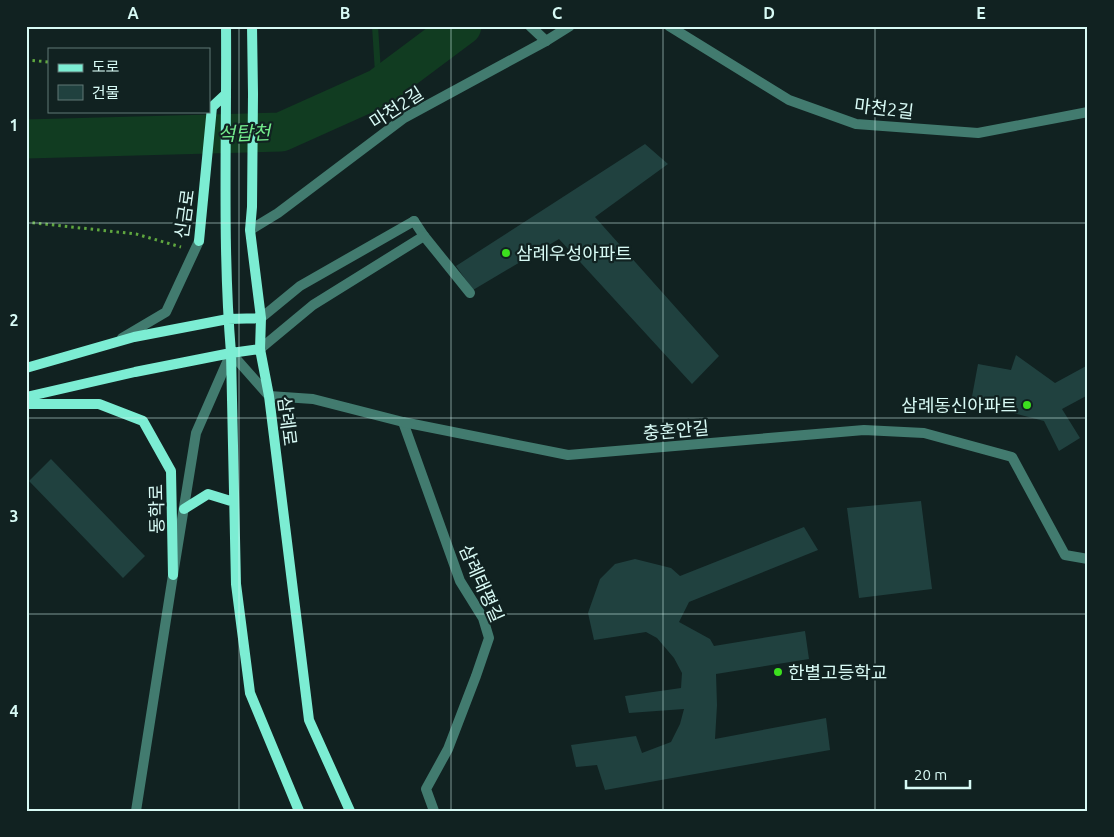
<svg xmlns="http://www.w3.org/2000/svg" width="1114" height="837" viewBox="0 0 1114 837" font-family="Ubuntu,'Noto Sans KR',sans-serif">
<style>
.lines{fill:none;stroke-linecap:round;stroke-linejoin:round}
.stream{stroke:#113c21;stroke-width:6}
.river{stroke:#113c21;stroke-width:39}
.building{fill:#20413f}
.path{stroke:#5fa73f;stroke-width:3;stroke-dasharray:2.5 4;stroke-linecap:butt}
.lane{stroke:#427b6f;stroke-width:10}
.street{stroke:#427b6f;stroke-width:10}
.secondary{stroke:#7cedd3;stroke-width:10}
.grid{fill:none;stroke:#d8faf5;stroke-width:1;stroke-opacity:0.55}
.poi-dot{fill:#3ce01e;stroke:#112221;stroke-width:2}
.labels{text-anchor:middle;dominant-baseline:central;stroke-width:4.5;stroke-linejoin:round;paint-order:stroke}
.street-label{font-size:18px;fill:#d8faf5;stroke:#112221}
.poi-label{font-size:18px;fill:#d8faf5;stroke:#112221;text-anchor:start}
.water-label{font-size:19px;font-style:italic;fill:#74ec8d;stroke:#112221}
.neatline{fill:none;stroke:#d8faf5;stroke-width:2}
.grid-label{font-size:16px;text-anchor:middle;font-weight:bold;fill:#d8faf5}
</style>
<rect width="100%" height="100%" fill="#112221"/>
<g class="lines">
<path class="stream" d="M375,26L379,88"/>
<path class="river" d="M26,139L281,132L379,88L462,26"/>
</g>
<path class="building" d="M645,144L668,164L595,217L719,356L692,384L559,239L473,290L456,266Z
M1016,355L1055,383L1088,365V395L1062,409L1080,438L1059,451L1044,421L971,402L978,364L1011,370Z
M51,459L145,556L123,578L29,481Z
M921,501L932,589L859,598L847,508Z
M804,527L818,550L689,602L679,622L710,639L714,646L805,631L809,659L716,674L717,705L715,739L826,718L830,750L605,790L597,765L576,767L571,745L636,736L642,753L671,742L680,724L684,709L629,713L625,696L681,688L682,673L674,658L657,638L646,632L594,640L588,613L600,579L615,564L635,559L671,568L680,576Z"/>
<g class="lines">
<path class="path" d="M26,60L49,62
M26,222L136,234L181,247"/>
<path class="lane" d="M669,26L789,100L856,124L978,133L1088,112
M414,221L424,236L470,293
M250,230L278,213L404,118L546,41L570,26
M403,422L460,581L483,618L489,638L476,676L448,749L426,789L434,811"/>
<path class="street" d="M530,26L546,41
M261,318L300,286L414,221
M122,338L166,312L199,241
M260,349L313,305L424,236
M136,811L173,575L196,433L231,353L269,396L313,399L403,422L568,455L864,430L924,433L1012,457L1065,555L1088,559"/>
<path class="secondary" d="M226,26C227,135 222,244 231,353L236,584L250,693L299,811
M252,26L253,94L252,207L250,230L261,318L260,349L269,396L309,720L350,811
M199,241L212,107L226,94
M26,368L134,337L228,319L261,318
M26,397L135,372L231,353L260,349
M26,404H99L143,421L171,471L173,575
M184,509L208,494L234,502"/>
</g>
<path class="grid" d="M239,26V811M451,26V811M663,26V811M875,26V811M26,223H1088M26,418H1088M26,614H1088"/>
<g class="poi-dot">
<circle cx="506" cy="253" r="5"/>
<circle cx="1027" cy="405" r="5"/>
<circle cx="778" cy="672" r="5"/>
</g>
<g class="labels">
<g class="street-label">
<text transform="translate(396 107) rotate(-33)">마천2길</text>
<text transform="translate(884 108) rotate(7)">마천2길</text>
<text transform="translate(184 214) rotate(-82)">신금로</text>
<text transform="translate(288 421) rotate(83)">삼례로</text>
<text transform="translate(676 430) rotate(-5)">충혼안길</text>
<text transform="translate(156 509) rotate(-91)">동학로</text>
<text transform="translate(482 583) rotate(66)">삼례태평길</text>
</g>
<g class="poi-label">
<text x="516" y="253">삼례우성아파트</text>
<text x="1017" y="405" text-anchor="end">삼례동신아파트</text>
<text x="788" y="672">한별고등학교</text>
</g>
<g class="water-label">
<text transform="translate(244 133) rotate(-2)">석탑천</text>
</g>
</g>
<rect width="1114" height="837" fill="none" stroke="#112221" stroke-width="55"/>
<rect x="48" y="48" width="162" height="65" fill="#112221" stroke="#617876"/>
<rect x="58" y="64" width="25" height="8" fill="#7cedd3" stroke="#617876"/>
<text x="92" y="72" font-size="15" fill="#d8faf5">도로</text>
<rect x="58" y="85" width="25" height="15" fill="#20413f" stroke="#617876"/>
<text x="92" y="98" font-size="15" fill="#d8faf5">건물</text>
<path d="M906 780v8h64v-8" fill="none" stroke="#d8faf5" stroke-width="2.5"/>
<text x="914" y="780" font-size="15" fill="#d8faf5" stroke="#112221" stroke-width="4" paint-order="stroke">20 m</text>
<rect x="28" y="28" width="1058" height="782" class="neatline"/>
<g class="grid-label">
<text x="133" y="19">A</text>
<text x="345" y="19">B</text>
<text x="557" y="19">C</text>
<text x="769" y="19">D</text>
<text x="981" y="19">E</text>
<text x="14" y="131">1</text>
<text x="14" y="326">2</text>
<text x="14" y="522">3</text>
<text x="14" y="717">4</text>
</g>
</svg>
